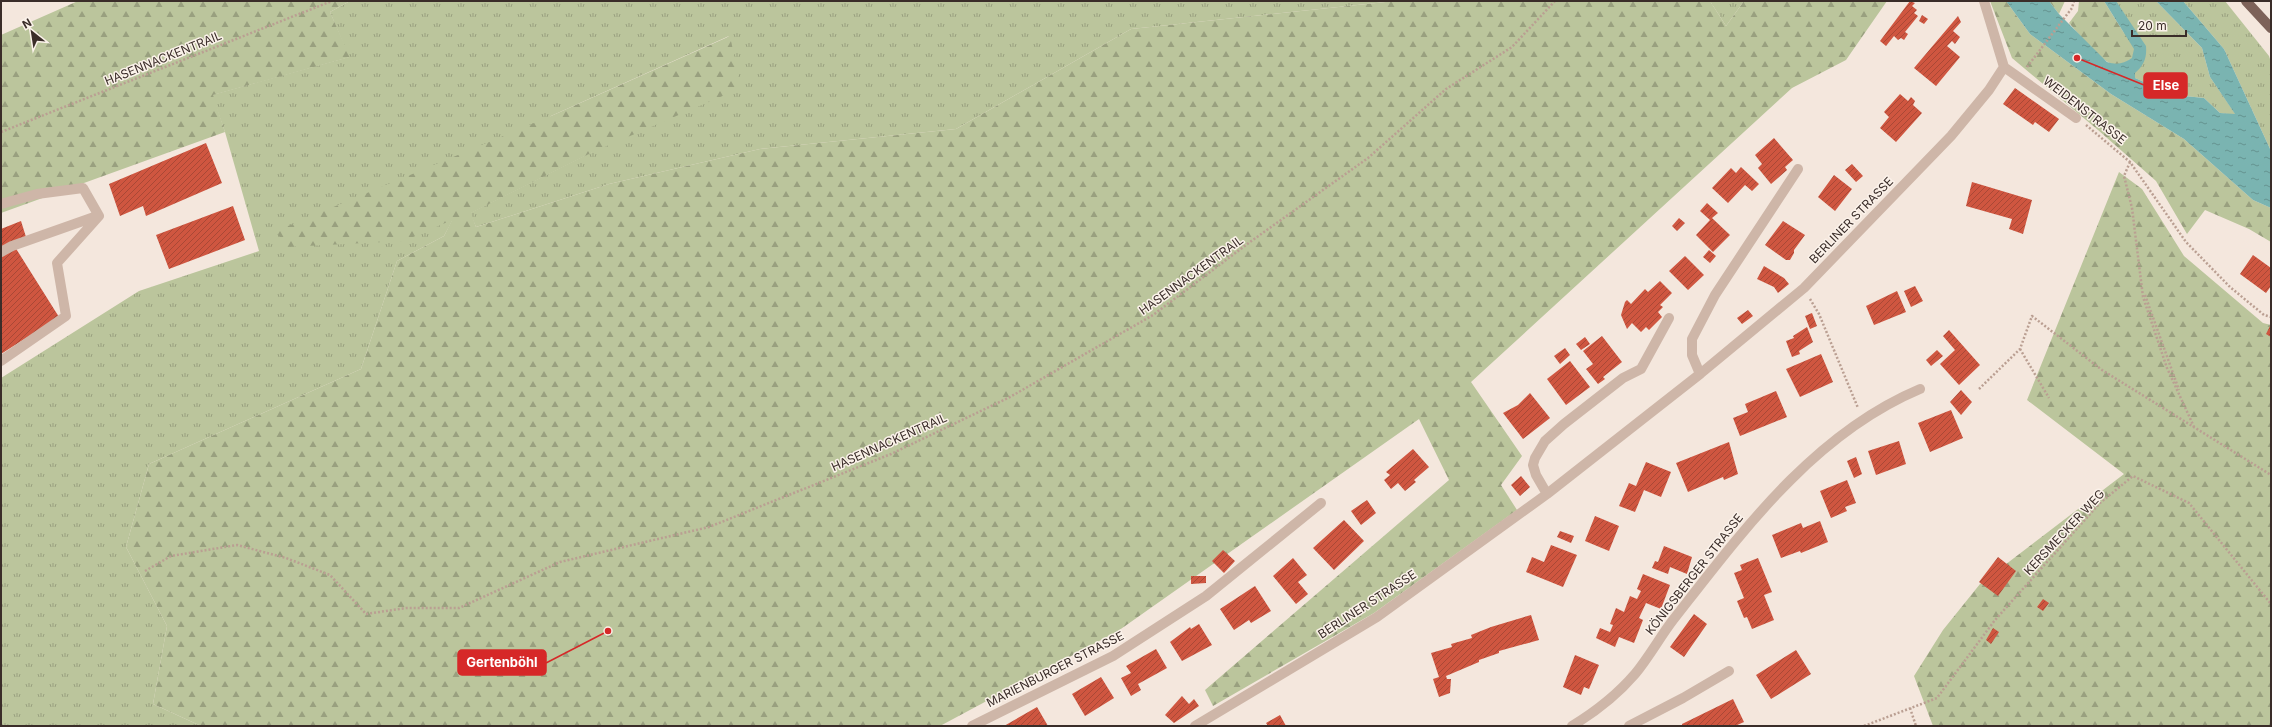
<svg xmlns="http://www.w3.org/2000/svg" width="2272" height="727" viewBox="0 0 2272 727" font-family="Inter,sans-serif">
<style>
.grass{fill:url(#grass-tufts)}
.forest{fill:url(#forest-firs)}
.water{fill:url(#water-ripples)}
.building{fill:url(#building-hatch)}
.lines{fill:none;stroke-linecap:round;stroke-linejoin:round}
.path{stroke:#ba9f92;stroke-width:2.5;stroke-dasharray:2 2;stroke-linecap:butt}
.minor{stroke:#ceb6a8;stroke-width:10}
.major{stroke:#7d6259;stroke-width:10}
.labels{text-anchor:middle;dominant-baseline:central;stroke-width:3;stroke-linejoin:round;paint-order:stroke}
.street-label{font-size:12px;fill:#3a2d29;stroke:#fbf2ea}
.leader{fill:none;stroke:#d62828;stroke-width:1.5}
.callout-dot{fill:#d62828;stroke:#fbf2ea;stroke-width:1.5}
.callout{fill:#d62828;stroke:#d62828;stroke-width:1.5}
.callout-label{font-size:13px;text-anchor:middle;font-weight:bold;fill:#fff}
</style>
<defs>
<pattern id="grass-tufts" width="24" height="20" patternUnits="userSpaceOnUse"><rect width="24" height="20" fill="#bbc59c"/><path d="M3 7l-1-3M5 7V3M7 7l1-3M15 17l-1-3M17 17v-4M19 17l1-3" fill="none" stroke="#99a07f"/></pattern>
<pattern id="forest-firs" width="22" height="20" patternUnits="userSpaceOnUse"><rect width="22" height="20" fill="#bbc59c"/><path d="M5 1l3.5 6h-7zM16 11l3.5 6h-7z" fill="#99a07f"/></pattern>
<pattern id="water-ripples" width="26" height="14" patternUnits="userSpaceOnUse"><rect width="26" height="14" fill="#7ab4b1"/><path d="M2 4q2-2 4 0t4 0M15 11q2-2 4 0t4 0" fill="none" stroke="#659390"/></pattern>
<pattern id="building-hatch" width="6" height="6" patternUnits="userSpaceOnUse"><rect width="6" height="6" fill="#cf5640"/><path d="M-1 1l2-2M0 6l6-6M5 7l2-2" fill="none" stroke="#a94836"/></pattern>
</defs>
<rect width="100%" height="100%" fill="#f4e7dd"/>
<path class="grass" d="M350,1H1395L1131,29L956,129L760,149L609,184L476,227L470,213L592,152L729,36L551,116L453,219L444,236L397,261L361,369L149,464L126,547L167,626L153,704L201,726H1V378L139,291L259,251L225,132L212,95L349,57L330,12Z
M1710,1H1744L1726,26Z
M2116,1H2156L2202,48L2210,77L2236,115L2220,113L2204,98L2165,94L2158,88L2135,78Z
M2183,1H2225L2269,56L2271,62V151L2224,49Z"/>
<path class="forest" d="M78,1H350L330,12L350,57L213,95L225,132L1,213V35Z
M1395,1H1710L1726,26L1744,1H1887L1846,60L1792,88L1471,382L1522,456L1501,485L1517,510L1374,613L1213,706L1205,690L1449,480L1419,419L1118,631L940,726H201L153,704L167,626L126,547L149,464L361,369L397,261L444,236L452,220L404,241L286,247L276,231L551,116L730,36L741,88L593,152L471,213L476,227L609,184L760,149L956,129L1131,29Z
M1990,1H2006L2030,34L2111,94L2184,139L2253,200L2271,208V242L2249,229L2205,210L2187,234L2156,181L2098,130L2012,58Z
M2049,1H2065L2059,14Z
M2079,1H2104L2134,49L2132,58C2127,62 2121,66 2115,65C2102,63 2078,33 2069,23L2078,11Z
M2119,172L2142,189L2184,256L2263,323L2271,325V726H1933L1914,676L1943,630L1980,584L2124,474L2027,400Z"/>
<path class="water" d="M2006,1H2049L2059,14L2107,62C2117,65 2123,64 2132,58L2134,49L2104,1H2116L2146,46C2147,58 2144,65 2135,73V78L2158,88L2165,94L2204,98L2220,113L2235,114L2210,77L2202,48L2156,1H2183L2224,49L2271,151V208L2253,200L2184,139L2111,94L2030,34Z"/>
<path class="building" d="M1910,1L1915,3L1912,6L1917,10L1914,13L1918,16L1905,32L1908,34L1904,40L1901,38L1898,40L1894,36L1886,46L1880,41Z
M1922,15L1928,19L1924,24L1919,21Z
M1958,16L1961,22L1953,31L1960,37L1955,44L1952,41L1947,46L1960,57L1936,86L1914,68Z
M2015,88L2059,119L2049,132L2035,122L2033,125L2003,104Z
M1900,94L1908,101L1911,97L1915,101L1913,105L1922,113L1896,142L1880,128L1889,117L1884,112Z
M1774,138L1793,160L1785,167L1787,170L1771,184L1758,168L1762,164L1755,155Z
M206,143L222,183L146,216L143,206L120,216L109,184Z
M1852,164L1863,176L1856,182L1845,170Z
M1741,167L1759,184L1752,191L1745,185L1728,203L1712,188L1731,168L1736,173Z
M1834,175L1852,189L1835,211L1818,197Z
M1972,182L2032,200L2023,234L2009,229L2012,219L1966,206Z
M1707,203L1718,213L1712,218L1730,235L1713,252L1696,235L1710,220L1700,211Z
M233,206L245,240L169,269L156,235Z
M1679,218L1685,223L1677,231L1672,226Z
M21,221L26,237L1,247V229Z
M1783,221L1805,235L1794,250V253L1790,260H1786L1765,245Z
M15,247L59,317L1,354V257Z
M1709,250L1716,256L1710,263L1703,257Z
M2253,255L2271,268V286L2266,293L2240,274Z
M1685,256L1704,275L1688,290L1669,271Z
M1764,266L1784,278L1789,284L1778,293L1774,287L1757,279Z
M1660,281L1672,293L1660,305L1663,307L1658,312L1662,317L1649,330L1646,327L1641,332L1632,323L1627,329L1621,315L1625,302L1627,300L1631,304L1645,289L1648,292Z
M1915,286L1923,301L1911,307L1904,291Z
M1897,291L1906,312L1874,325L1866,306Z
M1748,310L1753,316L1742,324L1737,318Z
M1812,313L1817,326L1810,329L1805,316Z
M2271,324V337L2266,334Z
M1807,327L1813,342L1799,351L1800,354L1792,357L1786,341L1794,338L1793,336Z
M1949,330L1980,365L1959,385L1940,364L1955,350L1943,336Z
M1602,336L1622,362L1603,377L1605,379L1598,384L1586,369L1593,364L1583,351Z
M1585,337L1590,344L1581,350L1576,344Z
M1565,348L1570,355L1560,364L1554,356Z
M1937,350L1943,356L1931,366L1926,360Z
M1821,354L1833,382L1800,397L1786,369Z
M1570,361L1590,387L1566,405L1547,379Z
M1961,390L1972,402L1961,415L1950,402Z
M1776,391L1787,417L1740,436L1733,418L1748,412L1745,404Z
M1530,393L1550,418L1523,439L1503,413L1518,405Z
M1951,410L1963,438L1930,452L1918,423Z
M1899,441L1906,464L1876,475L1868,451Z
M1729,442L1738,474L1724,480L1723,477L1688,492L1676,463Z
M1413,449L1429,467L1414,480L1416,482L1405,491L1398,483L1391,489L1384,480L1390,475L1386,472Z
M1856,457L1862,474L1854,478L1847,461Z
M1646,462L1671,472L1661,497L1644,490L1635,512L1619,506L1629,483L1636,486Z
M1521,476L1530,487L1520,496L1511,485Z
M1847,480L1856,503L1845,507L1847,511L1831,518L1820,491Z
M1367,500L1376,513L1361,525L1351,511Z
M1595,516L1619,526L1609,551L1585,541Z
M1344,520L1364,541L1334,570L1313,548Z
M1820,521L1828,542L1801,553L1800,551L1781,558L1772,535L1801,523L1803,528Z
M1560,531L1574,536L1571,543L1557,537Z
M1551,545L1577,555L1563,587L1526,572L1532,557L1544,562Z
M1664,546L1692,557L1687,574L1670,567L1668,574L1652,568L1655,561L1658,562Z
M1223,550L1235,561L1224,573L1212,561Z
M1998,557L2016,571L1998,596L1979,582Z
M1293,558L1307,575L1298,582L1308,594L1296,604L1273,576Z
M1758,558L1772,592L1764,595L1774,620L1752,629L1747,617L1744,618L1737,601L1744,598L1734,573L1742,570L1740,565Z
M1643,574L1670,585L1661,609L1646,603L1639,618L1643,620L1634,643L1619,637L1615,647L1596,638L1600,628L1610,632L1613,625L1610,624L1616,608L1624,612L1630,596L1637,599L1641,591L1637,589Z
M1191,576H1206V583L1191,584Z
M1255,586L1271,611L1251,623L1249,620L1234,630L1220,609Z
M2043,599L2049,603L2043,611L2037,607Z
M1694,614L1707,624L1684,657L1670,647Z
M1531,615L1539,640L1499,651V653L1479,660V662L1446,676L1447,679H1451L1450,693L1439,697L1433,679L1439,677L1431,653L1452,647L1451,644L1472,638L1471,635L1491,627Z
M1199,624L1212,645L1182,661L1170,642L1190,627L1191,629Z
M1993,628L1999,632L1991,644L1986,640Z
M1156,649L1167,668L1138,684L1141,690L1131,696L1121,678L1131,673L1126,666Z
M1796,650L1811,674L1771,699L1756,675Z
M1575,655L1599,665L1589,689L1584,687L1581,695L1563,687Z
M1101,677L1114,698L1085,716L1072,694Z
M1182,696L1189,704L1194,699L1199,706L1174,723L1165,715Z
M1733,699L1744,722L1735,726H1682V724Z
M1037,707L1048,726H1004Z
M1280,715L1286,726H1268L1266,723Z"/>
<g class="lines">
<path class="path" d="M2027,67L2072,8L2074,1
M2086,125L2130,162L2186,242L2230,287L2264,315L2271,317
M1,132L332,1
M2130,162L2124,176L2132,208L2143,297L2167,368L2195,429
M2145,295L2179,390
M1810,299L1819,314L1858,408
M2020,349L2049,398
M1979,389L2020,349L2032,316L2102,370L2271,475
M145,571L171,556L237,545L286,558L330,575L366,614L406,608H459L560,562L709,527L891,454L1010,397L1153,315L1250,242L1368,158L1446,89L1512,47L1555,1
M1910,708L1916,726
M1864,726L1937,698L1995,620L2100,503L2133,476L2189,503L2271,604"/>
<path class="minor" d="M1984,1L2004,67L2076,118
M1,204L37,194L83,188L99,216L57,263L66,316L1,361
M1,252L12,246L97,216
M1700,374L1692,355V339L1715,295L1798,169
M1547,494L1536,475L1533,465L1535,458L1545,441L1564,424L1623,378L1641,369L1669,318
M972,726L1113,656L1206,596L1321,503
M1195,726L1377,617L1547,494L1700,374L1804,288L1951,136L1989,90L2004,67
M1572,726C1595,712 1617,695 1635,674C1649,657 1660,637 1673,620C1742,532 1813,434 1920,389
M1629,726L1683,698L1729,671"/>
<path class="major" d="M2246,1L2271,28"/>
</g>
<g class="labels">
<g class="street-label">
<text transform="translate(163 58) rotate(-22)">HASENNACKENTRAIL</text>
<text transform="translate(2085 110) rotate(38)">WEIDENSTRASSE</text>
<text transform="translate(1851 220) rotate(-46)">BERLINER STRASSE</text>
<text transform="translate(1191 275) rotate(-36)">HASENNACKENTRAIL</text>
<text transform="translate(889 442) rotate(-24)">HASENNACKENTRAIL</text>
<text transform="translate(2064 532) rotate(-47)">KERSMECKER WEG</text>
<text transform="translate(1694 574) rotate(-52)">KÖNIGSBERGER STRASSE</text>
<text transform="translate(1367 604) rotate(-33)">BERLINER STRASSE</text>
<text transform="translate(1055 669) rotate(-27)">MARIENBURGER STRASSE</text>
</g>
</g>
<path class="leader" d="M2077 58L2144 85M608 631L546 663"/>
<g class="callout-dot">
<circle cx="2077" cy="58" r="4"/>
<circle cx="608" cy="631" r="4"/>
</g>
<g class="callout">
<rect x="2144" y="73" width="43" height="25" rx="4"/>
<rect x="458" y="650" width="88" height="25" rx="4"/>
</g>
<g class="callout-label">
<text x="2166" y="90">Else</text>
<text x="502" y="667">Gertenböhl</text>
</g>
<rect width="2272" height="727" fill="none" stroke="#3a2d29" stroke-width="4"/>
<g transform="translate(32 32) rotate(330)" stroke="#fbf2ea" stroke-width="3" paint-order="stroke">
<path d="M0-3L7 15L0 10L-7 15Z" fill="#3a2d29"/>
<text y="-6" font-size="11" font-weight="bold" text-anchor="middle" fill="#3a2d29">N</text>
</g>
<path d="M2132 30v6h54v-6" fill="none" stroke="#3a2d29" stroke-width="2"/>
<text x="2138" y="30" font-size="12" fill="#3a2d29" stroke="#fbf2ea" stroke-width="3" paint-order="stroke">20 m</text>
</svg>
